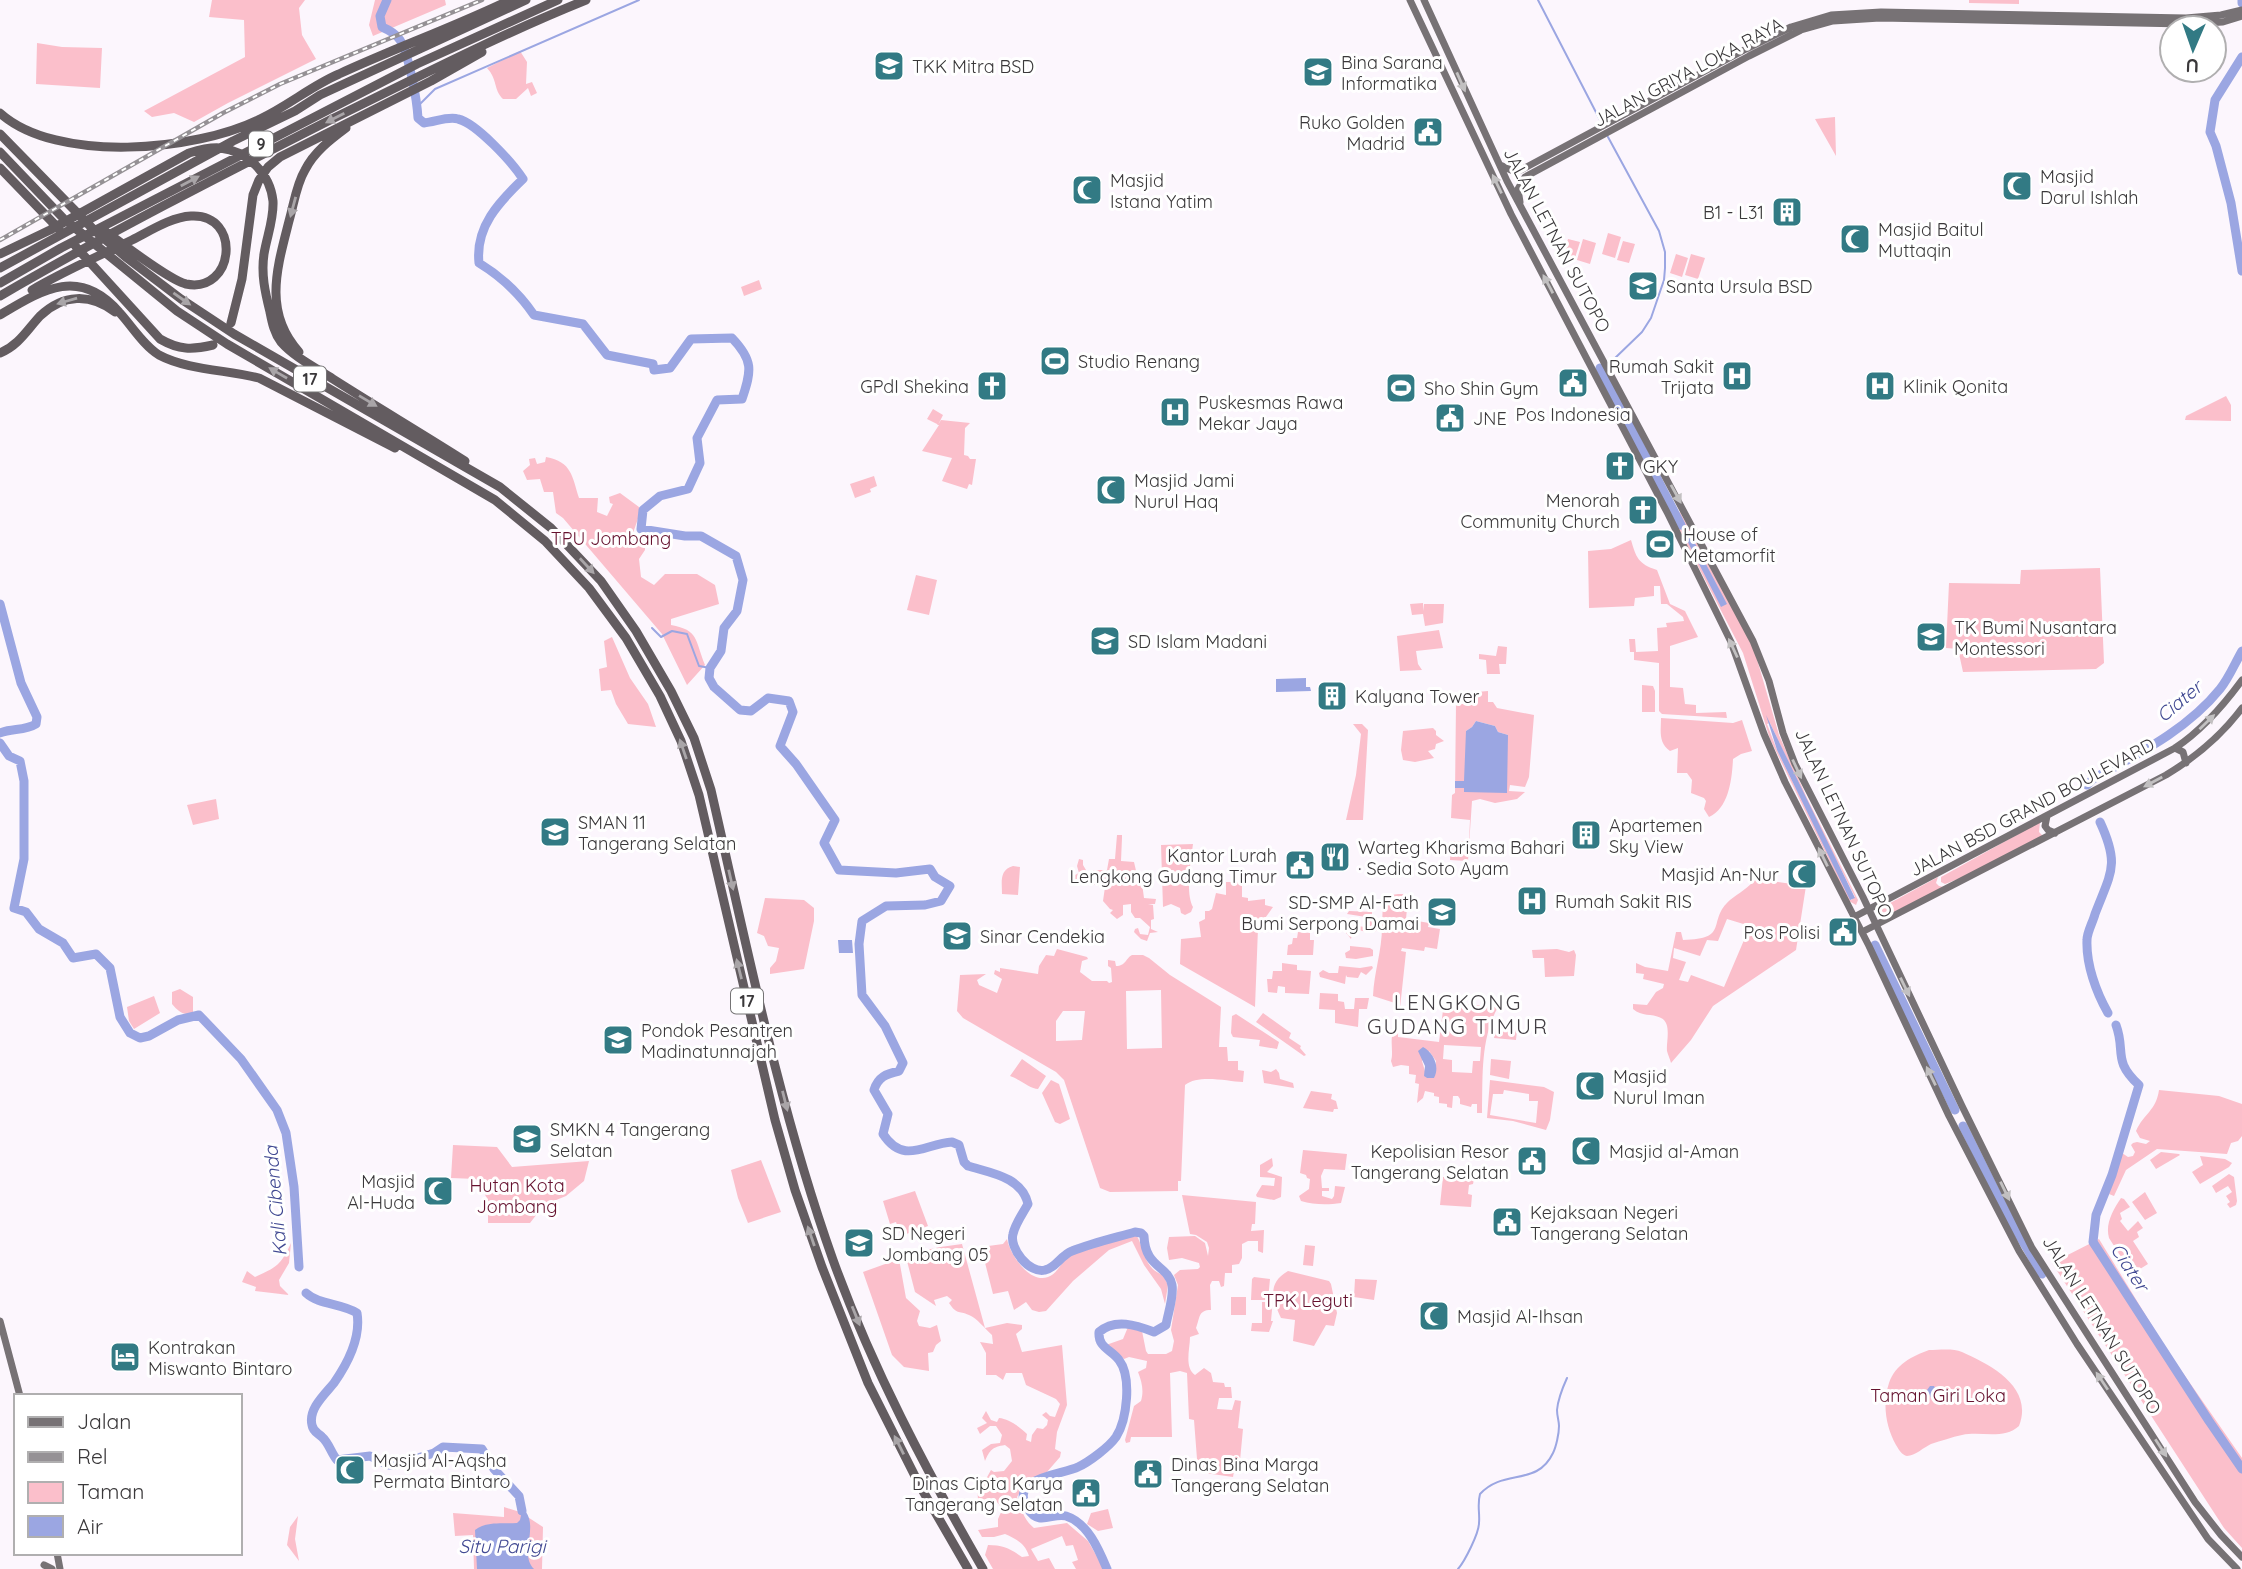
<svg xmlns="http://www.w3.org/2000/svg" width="2242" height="1569" viewBox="0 0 2242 1569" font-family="Quicksand,sans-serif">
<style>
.green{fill:#fbbfcb;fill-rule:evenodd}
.water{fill:#9ba6e2}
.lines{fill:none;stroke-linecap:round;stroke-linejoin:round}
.stream{stroke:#9ba6e2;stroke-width:2}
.river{stroke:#9ba6e2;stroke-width:9}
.major{stroke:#777275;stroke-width:7}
.highway{stroke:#635c60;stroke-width:9}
.rail-casing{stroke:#959195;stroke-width:4.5}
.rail{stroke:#fff;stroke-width:2;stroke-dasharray:5;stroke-linecap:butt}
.oneway{fill:#c2c0c1}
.oneway2{fill:#a9a5a8}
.labels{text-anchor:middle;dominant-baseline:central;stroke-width:6;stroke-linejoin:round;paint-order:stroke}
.shield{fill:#fff;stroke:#757475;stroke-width:2}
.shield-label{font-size:16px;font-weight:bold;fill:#3a383a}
.poi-label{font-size:18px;fill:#3a383a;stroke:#fff;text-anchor:start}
.street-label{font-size:18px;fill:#3a383a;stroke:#fff}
.park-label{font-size:18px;fill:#66122f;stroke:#fff}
.water-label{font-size:19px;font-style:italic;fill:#424a93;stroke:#fff}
.quarter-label{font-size:21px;letter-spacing:2px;fill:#433f44;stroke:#fff}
</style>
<rect width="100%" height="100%" fill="#fcf6fd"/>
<path class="green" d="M212,0H305L299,8L302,35L316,59L228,103L194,122L174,113L152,117L144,111L245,57L244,20L209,17Z
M375,0H445L446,5L373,36L369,25Z
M1969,0H2019V4L1969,3Z
M37,43L62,47L102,48L100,88L36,84Z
M520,51L527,62L526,84L532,82L537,93L531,96L528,88L516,99H503C493,89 498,80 487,68Z
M1835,117L1836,156L1815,119Z
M1608,233L1621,237L1615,258L1602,254Z
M1568,239L1580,242L1574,261L1563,258Z
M1583,239L1596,243L1590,264L1577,260Z
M1623,241L1635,244L1629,263L1617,260Z
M1676,254L1688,258L1682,277L1670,273Z
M1691,254L1705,258L1698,279L1685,275Z
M759,280L762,289L744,296L741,287Z
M2226,396L2231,405V421L2185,420L2186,416Z
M933,409L943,415L938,425L941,420L970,423L965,428L964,455L968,456L970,459H976L972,485L969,484L967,489L942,481L952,458L922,451L939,425L927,419Z
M546,457C572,462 572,476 579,498H598L597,512L607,516L613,504L610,503L609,497L620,493L639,507L640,513L633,533L645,540V550L639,559L641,577L654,585L665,574H697L715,585L719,604L671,619V625C699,630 695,640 705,665L687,685L662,634L563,518L556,513L553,492H544L540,479L527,480L523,471L530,465L529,459L535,458L537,464L545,462Z
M874,476L877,486L870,489L871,492L855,498L850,484Z
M1680,512L1754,649L1779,735L1807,798L1858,900L1856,905L1849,901L1770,739L1743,653L1673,518L1674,515ZM1770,723L1806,800L1855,897L1851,900L1777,750L1767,724Z
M1631,540C1636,557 1638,564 1657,570L1670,604L1685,611L1698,637L1670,646V687L1683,688L1685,704L1696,705V713L1726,712L1727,718L1662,714L1659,711V663L1634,660V652H1630L1629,639H1635L1636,652L1658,651L1657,628L1667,627L1666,623L1684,621L1683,617L1667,604H1661L1660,586H1654V596L1635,598L1634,606L1589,608L1588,551L1611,549Z
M2100,568L2104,663L2096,669L1963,672L1958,649L1946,648L1949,583L2020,584L2021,570Z
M916,575L937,580L929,615L907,610Z
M1423,603V611L1424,604H1444L1443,623L1425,626L1423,614L1412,615L1410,604Z
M1439,630L1443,648L1416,651L1418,664L1422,670L1400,671L1397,636Z
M612,637L630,678L648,704L656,727L628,724L616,704L611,690L601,691L599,669L607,667L604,641Z
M1498,646L1507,647L1506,664H1499L1500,674H1487L1486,660L1479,659V654L1496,656Z
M1642,685L1653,686L1655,691V712H1642Z
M1488,691V702H1493L1497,708L1534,715L1529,777L1525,787L1510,785L1509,791L1525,792L1517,799L1495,803L1480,799L1472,801L1468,861L1450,860L1451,841H1469L1470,820L1451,818L1452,795L1455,793L1456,704H1466L1465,693ZM1476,721L1495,726L1498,732L1508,735L1466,731L1472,727Z
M1661,718L1733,723L1742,720L1752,751L1741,754L1733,759C1732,779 1729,808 1709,817L1704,809L1706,801L1704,798L1691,793L1692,780L1687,773H1677L1678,748L1670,751C1658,743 1661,730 1661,718Z
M1353,724H1362L1368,730L1363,820H1346L1356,775L1361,734Z
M1433,728L1436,731V735L1444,741L1436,744L1435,749L1428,751L1434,758L1415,762L1403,760L1401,750L1403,731Z
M216,799L219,819L193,825L187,805Z
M2040,822L2039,832L2042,835H2047L1966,876L1945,884L1941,882V877Z
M1117,835H1122V838L1121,861L1134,862L1137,875L1141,876L1144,898L1156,899L1155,904H1148L1153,905L1154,919L1151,920V929L1158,932L1150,933L1147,941L1141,939L1134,932L1135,929L1138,928L1140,934L1148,935L1150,927L1140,918H1135L1131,912V904L1123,905V915L1117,919L1110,913L1113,910L1110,909L1103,901L1105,887L1081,881L1075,883V875L1079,873L1077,866L1079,859L1083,860V865L1086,870L1084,873L1088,882L1096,879L1093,870H1107L1109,859H1115Z
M1193,844C1191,860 1185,893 1193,907L1191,912L1185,915L1181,913L1180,908L1171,904L1163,907L1161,845Z
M1013,866L1020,867L1018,895L1002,894C1002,882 999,870 1013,866Z
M1938,877L1936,883L1939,886L1944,887L1886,916L1880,913L1881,908Z
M1756,879L1806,886L1796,950L1713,1006L1691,1040L1671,1063C1670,1059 1668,1055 1667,1051C1666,1042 1672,1023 1661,1018C1651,1013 1642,1017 1633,1009V1004L1647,1005L1656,992L1663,988L1664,984L1643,979L1644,974L1636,973V963L1645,967L1668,971L1676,932H1681L1683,940C1731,939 1706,921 1730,900C1739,893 1748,888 1756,879ZM1727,919L1750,926L1724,987L1691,975L1688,982L1679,980L1686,962L1673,958L1674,948L1700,956L1707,940L1718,941Z
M1226,882H1242V897L1248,898V901L1265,899V905L1273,907L1258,928L1255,1007L1180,964L1181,939L1201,937L1199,922L1205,919V911H1209L1212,909L1216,893L1226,895Z
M1398,894H1403L1408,898L1406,919L1429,923L1428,927L1440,929L1437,949L1425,947L1424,951L1402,948L1401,951L1406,952L1400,1008L1395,1003L1373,996C1374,972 1382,951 1382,927C1371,937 1365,930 1353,929L1351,939L1343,929L1346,925L1366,927V917L1347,914L1349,911L1372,912V926L1382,927L1383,899L1390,898L1391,895Z
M765,898L804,900L814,908V921L804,969L770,974V968L776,961L779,948L768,946L764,936L757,933Z
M1298,932L1310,933V940H1314L1313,955H1287L1288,945L1292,944L1293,938H1297Z
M1350,946L1370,948L1373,950V956L1356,959L1346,958L1345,953L1350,950Z
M1057,949L1087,957L1088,959L1082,961L1080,972L1092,981H1107L1109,983L1112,982L1111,968L1108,966V960L1115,961L1116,966C1126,966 1125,959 1132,955H1143L1149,958L1170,975L1221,1007L1219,1047H1227L1228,1061H1238V1070L1244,1071L1243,1082C1227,1081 1198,1074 1185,1085L1181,1181H1178V1191L1110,1192L1100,1188L1064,1080L1056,1072L963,1018L957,1011L960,975L986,974L977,980L979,985L997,993L1002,979L994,974L995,970L1000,972V968L1038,974L1039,966L1046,955L1054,956ZM1161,990L1162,1048L1127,1049L1126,991ZM1063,1011H1085L1082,1040L1056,1041V1021Z
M1557,949L1569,952L1574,950L1576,955L1574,976L1545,977L1544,958H1533L1532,950Z
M1282,963L1297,965V970L1311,971L1309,994L1285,993V987L1278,986L1277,993L1268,992L1267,979H1272L1273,971H1282Z
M1339,966L1360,968L1372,966L1373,968L1366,975L1361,972L1358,978L1347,977L1346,975L1345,984L1320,977L1319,973L1323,970L1329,973H1338Z
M180,989L193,997V1013C183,1016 178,1011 172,1004V992Z
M1320,993L1338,994V1001L1344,1002L1345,1009H1354L1355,998H1369L1367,1009H1359L1358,1027L1335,1023V1010L1319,1009Z
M154,996L160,1013L134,1029L129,1021L127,1007Z
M1444,1002L1498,1007C1480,1039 1483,1078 1482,1113H1477V1104H1472L1471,1107L1460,1104V1099L1458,1096H1453L1452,1108L1447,1107V1104L1439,1103V1097L1434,1096V1093L1425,1091L1423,1098L1417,1103L1419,1084L1415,1083L1416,1075L1409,1074V1066L1401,1065L1393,1067L1391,1061C1394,1052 1389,1039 1394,1030L1398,1032V1037L1439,1042ZM1444,1045L1481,1047L1480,1061H1473L1472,1073L1452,1072V1060L1443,1059ZM1429,1051L1436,1061L1434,1078H1427L1422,1061Z
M1263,1013L1291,1033L1289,1038L1301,1046L1300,1048L1306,1055L1304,1056L1256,1022Z
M1236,1014L1279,1042L1277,1049L1259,1046L1260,1040L1233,1037L1231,1033L1232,1016Z
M1496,1028L1517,1030L1516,1040L1494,1038Z
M1022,1059L1046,1076L1038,1089C1031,1089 1019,1079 1010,1076Z
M1491,1059L1511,1061L1509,1079L1490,1075Z
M1276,1069L1279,1073L1280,1079L1293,1083L1294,1088L1264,1083L1262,1070L1271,1072Z
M1051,1080L1059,1084L1070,1119L1060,1124L1055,1122L1042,1093Z
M1490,1080L1544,1087L1554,1092L1550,1120L1546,1130L1513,1121L1487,1118ZM1504,1090L1529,1094V1101H1538L1536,1123L1490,1115L1493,1094H1503Z
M2159,1090L2219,1096L2242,1104V1136L2238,1141L2231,1143L2227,1154L2157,1149L2126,1170L2114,1196L2109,1194L2122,1153L2128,1157L2133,1156L2135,1152L2131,1145L2133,1143L2137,1142L2146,1144L2150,1141L2140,1138L2136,1131C2144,1113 2156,1111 2159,1090Z
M1311,1091L1332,1094L1331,1099L1336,1101L1338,1109H1334L1333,1112L1303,1108Z
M453,1145L497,1147L512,1167L589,1161L584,1181L566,1196L544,1205L530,1223H488V1200L476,1179L451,1178Z
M1303,1150L1347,1154L1345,1170L1324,1169L1321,1176L1322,1188H1329V1191H1322V1196L1332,1199L1334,1196L1335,1186L1345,1187L1341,1203C1328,1205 1314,1205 1301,1201L1299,1196L1309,1189L1310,1179L1307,1178L1306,1175L1300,1173Z
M2161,1152L2179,1154L2180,1155L2156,1169L2150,1160Z
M2200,1156L2225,1159L2232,1163L2229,1167L2200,1184L2192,1172L2203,1165Z
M1272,1158L1273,1166L1267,1172L1282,1177L1281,1197L1274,1200L1257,1197L1256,1195L1262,1185L1274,1186L1275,1178L1260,1177V1165Z
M761,1160L781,1212L748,1223L738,1198L731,1170Z
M1464,1174L1475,1175L1473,1184L1469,1185L1468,1194L1472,1195L1471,1207L1440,1205L1443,1177L1462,1178Z
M2229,1174L2234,1177L2237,1201L2236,1205L2230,1208L2227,1204L2230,1202L2226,1196L2232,1192L2228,1186L2216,1193L2212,1186Z
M915,1191L928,1226L901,1236L896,1222L890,1224L883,1201Z
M2145,1192L2157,1213L2145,1220L2132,1202Z
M1182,1195L1256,1202L1255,1224H1252L1251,1231L1264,1230L1263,1253L1258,1251V1241H1248L1242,1244V1258L1239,1264L1232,1265V1273H1225L1224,1286L1221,1287L1219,1281H1212L1210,1285L1211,1310C1198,1310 1200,1318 1196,1328L1199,1334L1190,1337C1190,1349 1184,1367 1195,1375L1204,1368L1211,1373L1213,1382L1224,1383L1225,1387H1231L1232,1398H1219L1217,1409L1232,1410L1235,1400L1241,1401L1238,1428L1243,1429L1239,1471H1234L1233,1477L1198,1472L1194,1420L1189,1419L1187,1373L1180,1371L1170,1373L1172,1437H1131L1130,1442L1126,1443L1125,1440L1134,1406L1141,1401C1144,1391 1142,1382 1138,1372L1146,1368L1147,1361L1129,1357L1124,1359L1106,1345L1123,1339L1128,1327L1142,1331L1146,1351L1148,1354H1166L1172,1351L1174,1341L1171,1330L1178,1285L1174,1275L1180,1270L1198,1269L1200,1267L1199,1263L1182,1258L1169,1260L1167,1248L1169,1237L1195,1236L1205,1243L1208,1256L1209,1248L1207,1242L1196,1235L1190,1234Z
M2121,1198L2124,1199L2130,1207L2120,1213L2122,1219L2120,1221L2128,1231L2138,1221L2143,1228L2137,1232L2139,1237L2133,1241L2148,1264L2132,1274L2109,1238C2105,1224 2113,1210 2121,1198Z
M1132,1236H1137C1145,1251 1144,1268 1163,1275L1168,1285L1165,1304L1161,1289L1144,1265L1132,1241L1109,1250L1073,1281L1046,1311L1039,1312L1032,1310L1026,1302L1014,1310L1008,1291L993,1294L981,1247L1003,1244L1007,1239C1010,1254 1029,1284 1048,1277C1059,1273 1063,1258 1072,1253C1084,1246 1117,1240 1132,1236Z
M2099,1239L2167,1350L2242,1458V1548L2224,1528L2052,1263Z
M291,1243L289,1263L279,1280L280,1286L289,1295L255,1291L256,1287L242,1282L247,1271L255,1277C277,1267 281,1265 291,1243Z
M962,1244L985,1328L1007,1323L1022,1325V1329L1016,1334L1022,1352L1062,1345L1067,1405L1057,1432L1055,1449L1061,1452L1060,1457L1047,1472L1026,1482L1017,1497C1021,1509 1024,1520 1034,1528L1067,1523L1088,1541L1104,1569H1076L1072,1562L1078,1560L1073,1545L1066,1546L1062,1536L1031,1549L1038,1561L1049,1558L1055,1569H993L985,1555L988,1545C1003,1545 1011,1549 1022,1557L1029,1556C1025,1543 1016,1539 1005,1534L994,1537H982L978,1530L998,1527V1519L1002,1510C998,1498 988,1497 978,1501L977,1479H986L991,1470L994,1472L1004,1471L1012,1461L1010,1449L1005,1445C992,1447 990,1450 985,1461L982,1450L991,1444L1000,1443L1002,1435L996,1426H990L980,1434L977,1428L987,1423L982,1418L986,1411L991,1420L997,1422L999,1418C1009,1419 1020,1427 1027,1434L1026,1440L1031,1442L1032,1435L1037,1428L1043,1429L1047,1425L1048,1420L1042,1415L1046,1412L1050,1416L1055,1417L1060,1404L1056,1399L1026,1385L1022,1373H1006L1003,1380L996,1375H986V1353L980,1342L993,1344L992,1335C985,1329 977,1318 969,1315C958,1310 957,1315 949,1303L952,1300L947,1296L934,1300L936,1306L915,1292L907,1261C923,1247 943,1247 962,1244Z
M1305,1245L1315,1246L1313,1266L1303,1265Z
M899,1259L906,1298L920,1311L917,1321L919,1326L930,1328L937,1325L941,1341L936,1345L933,1352L928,1353L929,1371L904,1367L892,1355L863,1272Z
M1288,1271L1329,1281L1331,1284L1337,1313L1334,1326L1326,1325L1314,1346L1293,1341L1295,1320L1281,1318C1273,1300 1266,1284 1288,1271Z
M1254,1277L1270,1279L1268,1300H1251L1252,1279Z
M1355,1279L1377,1280L1374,1300L1354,1297Z
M1231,1297H1246V1315H1231Z
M1262,1302H1269L1272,1310L1271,1321H1273L1269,1332L1251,1331L1252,1323H1262Z
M1929,1350C1939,1350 1953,1348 1962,1352C1991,1365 2034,1387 2019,1426C2004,1440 1981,1431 1962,1435C1952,1437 1941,1441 1931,1444C1924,1447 1915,1456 1907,1456C1902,1455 1899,1450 1896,1445C1886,1427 1882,1404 1889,1383C1895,1365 1912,1356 1929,1350Z
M504,1507L520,1512L543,1527L542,1569H474L473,1535L455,1536L453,1513L504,1517Z
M1108,1509L1113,1528L1098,1531L1087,1524L1091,1513Z
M298,1516L295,1539L299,1561L287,1545L290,1527Z"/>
<path class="water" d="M1680,515L1727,604L1721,607L1675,517Z
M1306,678V687H1310L1311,691L1276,692V679Z
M1766,715L1855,898L1850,900L1777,750Z
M1476,721L1495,726L1498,732L1508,735L1507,793L1464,792V788H1455V781H1464L1466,731L1472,727Z
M838,940H852L853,953H839Z
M1423,1047C1434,1053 1440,1067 1434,1078H1427L1424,1076L1425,1066L1418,1051Z
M1930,1386H1934L1938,1393H1947V1397L1944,1398L1941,1402L1936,1403L1931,1398L1927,1390Z
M522,1511L526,1512C538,1530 519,1554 534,1569H477L475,1530C486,1521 503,1524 517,1523L520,1520Z"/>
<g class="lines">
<path class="stream" d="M1538,0L1600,120
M418,106L435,89L639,0
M1608,137L1659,231L1665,252V268L1664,280L1651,318L1642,332L1613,360
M652,628L661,637L672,631L687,634L699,666L710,668
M1458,1569C1465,1561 1479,1533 1479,1523C1480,1513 1477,1505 1480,1494C1504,1468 1537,1487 1553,1453C1556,1447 1559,1434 1559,1426C1559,1421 1557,1416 1557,1410C1558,1399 1562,1389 1567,1378"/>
<path class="river" d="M387,0L380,16L382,27C389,30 396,34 400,40C409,55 417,100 418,118L424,123C435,122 448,116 458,119C476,123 512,162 523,179C499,202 475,227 479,263C502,277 519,293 534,315L583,324L607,355L653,364L654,370L670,368L691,339L732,338C753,360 752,370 742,399L717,400L697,438L700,463L688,489L660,496L643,510L641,529L685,536H701L736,556L743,580L737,611L724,628L721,651L710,668L709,678L714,687L740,710L751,711L768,698L789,701L793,712L780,746L796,764L835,820L824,843L839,870L896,873L930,869L935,877L950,886L941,901L925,905L886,906L862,921L859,944L862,995L885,1026L903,1063L899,1071C886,1074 878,1077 874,1090L888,1114L883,1134C904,1166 926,1143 952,1142L959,1145L964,1162L968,1166C991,1173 1022,1177 1028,1204C1023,1213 1015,1224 1013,1234C1009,1248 1029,1274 1045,1270C1056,1268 1061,1255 1072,1251C1092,1243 1114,1238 1135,1232L1141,1233L1144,1236C1145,1268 1168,1265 1172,1285C1174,1297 1168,1313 1166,1325L1154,1332C1136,1325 1115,1318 1099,1332C1098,1348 1111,1349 1119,1360C1132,1377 1127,1420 1116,1437C1109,1447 1089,1462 1078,1467C1062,1475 1007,1477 1028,1509C1039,1527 1053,1512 1066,1516C1088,1523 1099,1550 1107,1569
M2242,0V3
M2242,57L2215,100L2210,132L2216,146L2231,203L2242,271
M1600,368L1681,525
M0,604L21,683L37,717L36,724C25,731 11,728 0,733
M0,743L9,756L20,761L24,781V859L14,908L26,912L39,929L63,943L73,958L96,954L110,968L120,1017L130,1033L140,1038L149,1036L178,1020L199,1015L241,1059L277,1110L286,1133L294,1187L299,1267
M2087,785L2093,779C2138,754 2187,730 2220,689C2229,678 2235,663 2242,651
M2100,822C2120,865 2111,872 2095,914C2093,922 2087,932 2087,940C2086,964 2096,992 2108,1013
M1875,945L1955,1110
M2116,1025C2126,1052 2112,1060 2139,1085L2112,1175L2096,1215L2093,1242L2209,1421L2242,1469
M1963,1126L2008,1216L2042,1274
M306,1293C319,1305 341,1303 357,1313C361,1337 348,1363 334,1383C325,1394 308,1409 312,1425C313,1432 318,1433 322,1437C329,1443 331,1453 337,1460L370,1456L388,1465H395L434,1453L443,1447L482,1449L494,1469L519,1496L522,1511"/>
<path class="major" d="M1410,0L1511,214L1668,514L1731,642L1764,734L1785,782L1869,946L1949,1116L2019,1251L2077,1344L2208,1539L2237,1569
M1424,0L1507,181L1753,641L1769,681L1783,733L1795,764L1863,897L1962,1106L2032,1248L2195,1502L2221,1535L2242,1557
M1500,165L1511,170H1521L1746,49L1791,27L1831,15L1881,12L2186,18L2221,15L2242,10
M1520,202L1518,189L1525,177L1749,56L1801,30L1833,21L1880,18L2186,24L2223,22L2242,16
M2175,748L2183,752L2186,763
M2047,816L2045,826L2048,830L2055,833
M1854,917L2175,748C2202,730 2223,706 2242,680
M1862,932L2166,775C2196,757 2221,736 2242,708
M0,1321L20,1396
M57,1553L60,1569
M44,1565L52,1569"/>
<path class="highway" d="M0,113C57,164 196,151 260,119C288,106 311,86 339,74C395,48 454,27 510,0
M0,134L93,229L127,258L181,299L234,334L500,487L551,528L601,581L636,631L671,691L694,738L711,790C747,947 779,1108 833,1260C872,1368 926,1470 983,1569
M0,152L64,219L177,311L227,344L495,500L545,541L589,588L626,638L660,696L681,741L699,795L775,1120L795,1190L822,1267L868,1383L920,1486L968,1569
M0,168L59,229
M76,247L160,339C179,350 192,350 213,345
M0,254L50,230L189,153C199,150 210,147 220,148C247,151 270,173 273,201C274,219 267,236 264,254C261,274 265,292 270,312C272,322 274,333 281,342C294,357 316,368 333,379C377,407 421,433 465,461
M0,268L233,141L295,111L320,95L526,0
M0,283L61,248L417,64L558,0
M32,290C64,271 99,256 132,240C150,231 171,217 191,216C242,213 235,294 186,284C169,280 122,243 106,232
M0,296C108,233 220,176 332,119C416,78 499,35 586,0
M0,315C42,290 79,266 119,312C132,326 143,345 159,355C187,370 228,370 259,378L395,448
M231,323L242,279L253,195L259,180L268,167L280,157L431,81L482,52
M299,352C263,312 277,268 289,221C294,204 296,185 305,170C314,152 330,140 346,128
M0,353C19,345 27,330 40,316C63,294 90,293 115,312"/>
<g class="rail-casing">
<path id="rail" d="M0,240L223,113L280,84L482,0"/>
</g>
<use href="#rail" class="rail"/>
</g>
<defs><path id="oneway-solid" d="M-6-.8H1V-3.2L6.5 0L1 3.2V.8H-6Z" transform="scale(1.75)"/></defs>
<g class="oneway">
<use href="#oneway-solid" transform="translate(1461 82) rotate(66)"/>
<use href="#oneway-solid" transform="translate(1497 184) rotate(-116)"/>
<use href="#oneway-solid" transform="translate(1548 284) rotate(-118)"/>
<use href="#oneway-solid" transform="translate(1676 494) rotate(61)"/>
<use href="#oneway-solid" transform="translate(1733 648) rotate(-115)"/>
<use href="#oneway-solid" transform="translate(2207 722) rotate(-44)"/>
<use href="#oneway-solid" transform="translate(1797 769) rotate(65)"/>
<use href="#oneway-solid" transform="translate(2153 782) rotate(152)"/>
<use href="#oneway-solid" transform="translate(1823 857) rotate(-116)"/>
<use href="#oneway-solid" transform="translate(1905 987) rotate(64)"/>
<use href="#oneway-solid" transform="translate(1931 1076) rotate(-116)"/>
<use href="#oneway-solid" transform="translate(2005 1191) rotate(64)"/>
<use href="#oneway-solid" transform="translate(2102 1381) rotate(-124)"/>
<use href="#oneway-solid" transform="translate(2161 1448) rotate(57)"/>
</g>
<g class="oneway2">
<use href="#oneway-solid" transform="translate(335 118) rotate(153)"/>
<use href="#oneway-solid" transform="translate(190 181) rotate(-28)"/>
<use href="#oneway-solid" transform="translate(293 207) rotate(105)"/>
<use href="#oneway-solid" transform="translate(182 299) rotate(35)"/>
<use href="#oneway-solid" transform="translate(67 301) rotate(164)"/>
<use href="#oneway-solid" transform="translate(278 373) rotate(-150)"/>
<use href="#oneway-solid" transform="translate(368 401) rotate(31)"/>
<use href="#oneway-solid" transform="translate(587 566) rotate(47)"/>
<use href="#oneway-solid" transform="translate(683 749) rotate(-109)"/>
<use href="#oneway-solid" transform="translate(731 880) rotate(77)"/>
<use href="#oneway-solid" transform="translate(739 969) rotate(-104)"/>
<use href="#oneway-solid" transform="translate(785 1101) rotate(76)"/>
<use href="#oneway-solid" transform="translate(811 1236) rotate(-109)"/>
<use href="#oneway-solid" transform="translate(856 1316) rotate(68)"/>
<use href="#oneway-solid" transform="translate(899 1445) rotate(-117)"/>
</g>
<defs>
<g id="school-square" transform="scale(1.575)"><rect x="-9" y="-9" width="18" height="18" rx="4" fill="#327a84" stroke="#fff"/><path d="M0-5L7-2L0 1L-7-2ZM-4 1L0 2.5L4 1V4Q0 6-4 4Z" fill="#fff"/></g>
<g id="university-square" transform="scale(1.575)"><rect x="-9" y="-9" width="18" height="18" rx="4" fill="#327a84" stroke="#fff"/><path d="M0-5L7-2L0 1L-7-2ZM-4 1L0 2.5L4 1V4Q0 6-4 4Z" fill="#fff"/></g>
<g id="civic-square" transform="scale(1.575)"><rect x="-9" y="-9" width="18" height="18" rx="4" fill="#327a84" stroke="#fff"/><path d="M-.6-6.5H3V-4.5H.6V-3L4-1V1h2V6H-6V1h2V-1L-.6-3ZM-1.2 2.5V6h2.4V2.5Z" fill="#fff"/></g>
<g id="mosque-square" transform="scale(1.575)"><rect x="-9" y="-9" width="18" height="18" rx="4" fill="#327a84" stroke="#fff"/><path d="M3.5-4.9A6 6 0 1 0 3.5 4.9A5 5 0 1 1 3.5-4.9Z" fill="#fff"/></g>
<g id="building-square" transform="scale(1.575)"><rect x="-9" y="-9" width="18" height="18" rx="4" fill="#327a84" stroke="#fff"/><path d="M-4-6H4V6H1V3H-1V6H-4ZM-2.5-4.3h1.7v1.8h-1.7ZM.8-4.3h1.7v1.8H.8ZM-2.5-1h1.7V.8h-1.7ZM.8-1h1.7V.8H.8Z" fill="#fff"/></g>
<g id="stadium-square" transform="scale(1.575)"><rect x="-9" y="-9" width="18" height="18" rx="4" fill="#327a84" stroke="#fff"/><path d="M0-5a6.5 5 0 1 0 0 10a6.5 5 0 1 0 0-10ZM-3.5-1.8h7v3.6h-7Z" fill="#fff"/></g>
<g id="hospital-square" transform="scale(1.575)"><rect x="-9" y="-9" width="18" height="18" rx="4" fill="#327a84" stroke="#fff"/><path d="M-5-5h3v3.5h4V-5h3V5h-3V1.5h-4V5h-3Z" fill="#fff"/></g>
<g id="church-square" transform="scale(1.575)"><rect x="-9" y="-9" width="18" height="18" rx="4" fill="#327a84" stroke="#fff"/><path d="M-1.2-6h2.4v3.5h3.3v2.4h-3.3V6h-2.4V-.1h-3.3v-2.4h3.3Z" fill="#fff"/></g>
<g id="restaurant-square" transform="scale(1.575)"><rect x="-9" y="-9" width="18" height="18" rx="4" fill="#327a84" stroke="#fff"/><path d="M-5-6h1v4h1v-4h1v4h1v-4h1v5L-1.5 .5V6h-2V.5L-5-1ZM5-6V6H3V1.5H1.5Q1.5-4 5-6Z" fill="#fff"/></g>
<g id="hotel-square" transform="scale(1.575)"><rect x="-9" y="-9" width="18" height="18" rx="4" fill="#327a84" stroke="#fff"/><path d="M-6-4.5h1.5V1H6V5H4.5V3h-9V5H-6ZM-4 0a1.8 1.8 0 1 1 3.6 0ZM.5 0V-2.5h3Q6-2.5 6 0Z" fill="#fff"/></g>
</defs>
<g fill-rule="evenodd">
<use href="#school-square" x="889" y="66"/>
<use href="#university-square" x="1318" y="72"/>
<use href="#civic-square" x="1428" y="132"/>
<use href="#mosque-square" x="2017" y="186"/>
<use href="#mosque-square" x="1087" y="190"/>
<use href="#building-square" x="1787" y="212"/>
<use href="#mosque-square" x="1855" y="239"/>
<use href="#school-square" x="1643" y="286"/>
<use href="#stadium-square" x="1055" y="361"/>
<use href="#hospital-square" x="1737" y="376"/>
<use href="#civic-square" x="1573" y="383"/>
<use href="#church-square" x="992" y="386"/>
<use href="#hospital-square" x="1880" y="386"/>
<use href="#stadium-square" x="1401" y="388"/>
<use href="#hospital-square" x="1175" y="412"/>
<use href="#civic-square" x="1450" y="418"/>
<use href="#church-square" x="1620" y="466"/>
<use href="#mosque-square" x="1111" y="490"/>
<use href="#church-square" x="1643" y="510"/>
<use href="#stadium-square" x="1660" y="544"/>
<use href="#school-square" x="1931" y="637"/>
<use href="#school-square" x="1105" y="641"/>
<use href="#building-square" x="1332" y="696"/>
<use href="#school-square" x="555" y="832"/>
<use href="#building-square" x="1586" y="835"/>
<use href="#restaurant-square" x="1335" y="857"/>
<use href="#civic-square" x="1300" y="865"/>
<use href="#mosque-square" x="1802" y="874"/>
<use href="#hospital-square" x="1532" y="901"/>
<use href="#school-square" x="1442" y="912"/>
<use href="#civic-square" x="1843" y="932"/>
<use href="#school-square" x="957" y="936"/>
<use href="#school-square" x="618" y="1040"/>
<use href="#mosque-square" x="1590" y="1086"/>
<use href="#school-square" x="527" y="1139"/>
<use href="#mosque-square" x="1586" y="1151"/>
<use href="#civic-square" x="1532" y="1161"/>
<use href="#mosque-square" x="438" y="1191"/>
<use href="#civic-square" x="1507" y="1222"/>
<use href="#school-square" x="859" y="1243"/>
<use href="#mosque-square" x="1434" y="1316"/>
<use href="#hotel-square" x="125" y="1357"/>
<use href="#mosque-square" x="350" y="1470"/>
<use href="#civic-square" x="1148" y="1474"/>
<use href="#civic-square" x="1086" y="1493"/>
</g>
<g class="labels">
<g class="shield">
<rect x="249" y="131.5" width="24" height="25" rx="5"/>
<rect x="294" y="366.5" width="32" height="25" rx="5"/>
<rect x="731" y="988.5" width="32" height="25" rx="5"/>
</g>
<g class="shield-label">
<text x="261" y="144">9</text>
<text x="310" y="379">17</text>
<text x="747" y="1001">17</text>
</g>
<g class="poi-label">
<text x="1341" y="62">Bina Sarana<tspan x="1341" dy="21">Informatika</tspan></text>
<text x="912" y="66">TKK Mitra BSD</text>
<text x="1405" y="122" text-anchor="end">Ruko Golden<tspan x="1405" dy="21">Madrid</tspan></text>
<text x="2040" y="176">Masjid<tspan x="2040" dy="21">Darul Ishlah</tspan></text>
<text x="1110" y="180">Masjid<tspan x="1110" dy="21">Istana Yatim</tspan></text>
<text x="1764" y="212" text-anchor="end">B1 - L31</text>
<text x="1878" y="229">Masjid Baitul<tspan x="1878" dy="21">Muttaqin</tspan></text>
<text x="1666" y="286">Santa Ursula BSD</text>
<text x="1078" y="361">Studio Renang</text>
<text x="1714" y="366" text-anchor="end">Rumah Sakit<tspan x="1714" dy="21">Trijata</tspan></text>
<text x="969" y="386" text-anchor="end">GPdI Shekina</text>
<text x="1903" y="386">Klinik Qonita</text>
<text x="1424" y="388">Sho Shin Gym</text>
<text x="1198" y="402">Puskesmas Rawa<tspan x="1198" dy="21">Mekar Jaya</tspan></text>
<text x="1573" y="414" text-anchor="middle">Pos Indonesia</text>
<text x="1473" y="418">JNE</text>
<text x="1643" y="466">GKY</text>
<text x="1134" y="480">Masjid Jami<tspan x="1134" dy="21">Nurul Haq</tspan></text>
<text x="1620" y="500" text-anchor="end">Menorah<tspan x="1620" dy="21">Community Church</tspan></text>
<text x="1683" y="534">House of<tspan x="1683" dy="21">Metamorfit</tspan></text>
<text x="1954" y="627">TK Bumi Nusantara<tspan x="1954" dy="21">Montessori</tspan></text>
<text x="1128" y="641">SD Islam Madani</text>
<text x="1355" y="696">Kalyana Tower</text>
<text x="578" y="822">SMAN 11<tspan x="578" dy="21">Tangerang Selatan</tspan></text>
<text x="1609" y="825">Apartemen<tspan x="1609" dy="21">Sky View</tspan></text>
<text x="1358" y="847">Warteg Kharisma Bahari<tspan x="1358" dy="21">· Sedia Soto Ayam</tspan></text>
<text x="1277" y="855" text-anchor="end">Kantor Lurah<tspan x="1277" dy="21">Lengkong Gudang Timur</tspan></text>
<text x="1779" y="874" text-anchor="end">Masjid An-Nur</text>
<text x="1555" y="901">Rumah Sakit RIS</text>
<text x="1419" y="902" text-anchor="end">SD-SMP Al-Fath<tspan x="1419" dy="21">Bumi Serpong Damai</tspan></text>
<text x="1820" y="932" text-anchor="end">Pos Polisi</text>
<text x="980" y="936">Sinar Cendekia</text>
<text x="641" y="1030">Pondok Pesantren<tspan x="641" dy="21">Madinatunnajah</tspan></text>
<text x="1613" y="1076">Masjid<tspan x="1613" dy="21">Nurul Iman</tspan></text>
<text x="550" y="1129">SMKN 4 Tangerang<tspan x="550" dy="21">Selatan</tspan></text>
<text x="1509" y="1151" text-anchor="end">Kepolisian Resor<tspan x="1509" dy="21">Tangerang Selatan</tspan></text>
<text x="1609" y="1151">Masjid al-Aman</text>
<text x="415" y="1181" text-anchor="end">Masjid<tspan x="415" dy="21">Al-Huda</tspan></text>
<text x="1530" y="1212">Kejaksaan Negeri<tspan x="1530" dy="21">Tangerang Selatan</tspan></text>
<text x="882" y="1233">SD Negeri<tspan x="882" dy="21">Jombang 05</tspan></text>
<text x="1457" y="1316">Masjid Al-Ihsan</text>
<text x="148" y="1347">Kontrakan<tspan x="148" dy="21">Miswanto Bintaro</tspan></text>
<text x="373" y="1460">Masjid Al-Aqsha<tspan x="373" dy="21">Permata Bintaro</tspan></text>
<text x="1171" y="1464">Dinas Bina Marga<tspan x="1171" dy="21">Tangerang Selatan</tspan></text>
<text x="1063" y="1483" text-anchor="end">Dinas Cipta Karya<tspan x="1063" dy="21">Tangerang Selatan</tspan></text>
</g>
<g class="street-label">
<text transform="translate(1688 72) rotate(-28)">JALAN GRIYA LOKA RAYA</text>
<text transform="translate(1557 240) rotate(62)">JALAN LETNAN SUTOPO</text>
<text transform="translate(2032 807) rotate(-28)">JALAN BSD GRAND BOULEVARD</text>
<text transform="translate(1844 823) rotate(65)">JALAN LETNAN SUTOPO</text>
<text transform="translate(2102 1325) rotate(58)">JALAN LETNAN SUTOPO</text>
</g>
<g class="park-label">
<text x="611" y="538">TPU Jombang</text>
<text x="517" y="1185">Hutan Kota<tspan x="517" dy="21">Jombang</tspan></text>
<text x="1308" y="1300">TPK Leguti</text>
<text x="1938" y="1395">Taman Giri Loka</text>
</g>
<g class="water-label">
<text transform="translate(2179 701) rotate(-40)">Ciater</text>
<text transform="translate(275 1201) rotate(-95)">Kali Cibenda</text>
<text transform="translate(2130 1267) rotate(57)">Ciater</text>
<text x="502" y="1546">Situ Parigi</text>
</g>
<g class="quarter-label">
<text x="1458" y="1002">LENGKONG<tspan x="1458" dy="24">GUDANG TIMUR</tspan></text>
</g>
</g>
<rect x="14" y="1394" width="228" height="161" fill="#ffffff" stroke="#b0afb0" stroke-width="2"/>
<rect x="28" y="1417" width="35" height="10" fill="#777275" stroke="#b0afb0" stroke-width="2"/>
<text x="77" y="1429" font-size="21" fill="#3a383a">Jalan</text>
<rect x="28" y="1452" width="35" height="10" fill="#959195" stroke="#b0afb0" stroke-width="2"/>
<text x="77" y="1464" font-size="21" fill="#3a383a">Rel</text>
<rect x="28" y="1482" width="35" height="21" fill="#fbbfcb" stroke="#b0afb0" stroke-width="2"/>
<text x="77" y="1499" font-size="21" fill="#3a383a">Taman</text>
<rect x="28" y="1516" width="35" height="21" fill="#9ba6e2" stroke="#b0afb0" stroke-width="2"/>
<text x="77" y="1534" font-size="21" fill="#3a383a">Air</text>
<g transform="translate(2193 49) rotate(182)"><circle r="33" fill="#ffffff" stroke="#b0afb0" stroke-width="2"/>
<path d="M0-5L12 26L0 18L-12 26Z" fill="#327a84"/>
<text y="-10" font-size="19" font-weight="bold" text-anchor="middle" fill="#3a383a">U</text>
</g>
</svg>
